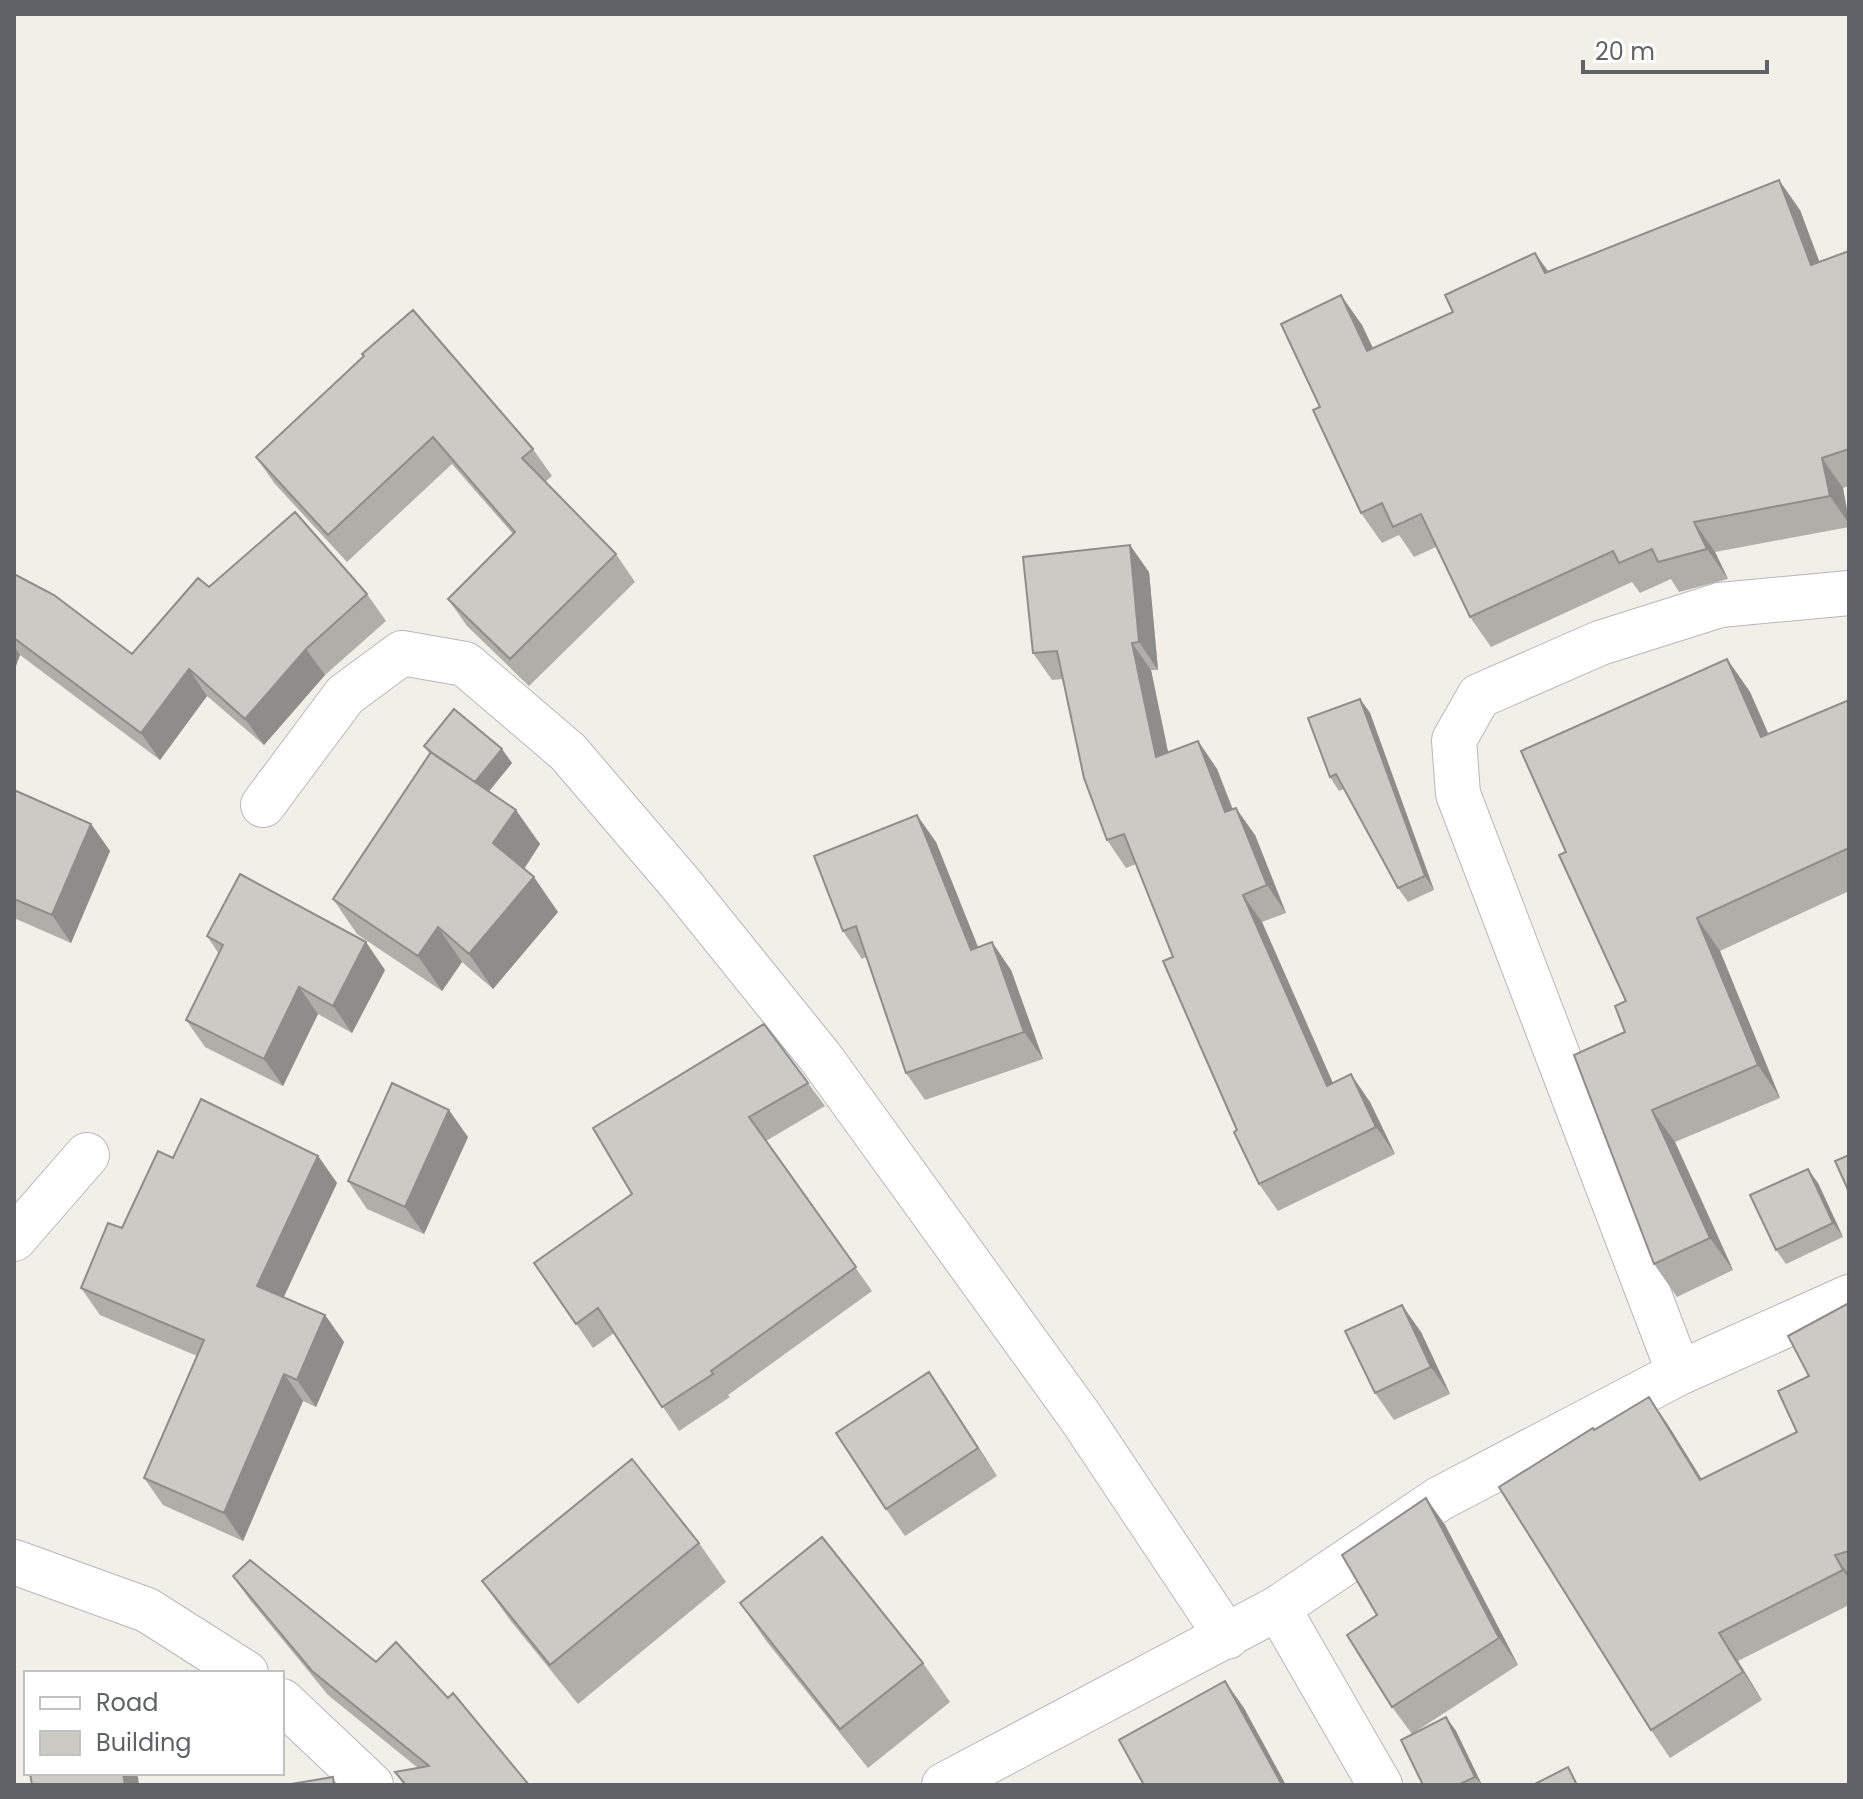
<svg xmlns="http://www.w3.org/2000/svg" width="1863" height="1799" viewBox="0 0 1863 1799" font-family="Poppins,sans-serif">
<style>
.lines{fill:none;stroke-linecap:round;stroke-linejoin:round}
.minor-casing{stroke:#b5b8bc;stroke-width:46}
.minor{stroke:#fff;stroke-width:44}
.wall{fill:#afaea9}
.shaded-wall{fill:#8f8d8a}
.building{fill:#cccac5;stroke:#8f8d8a;stroke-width:2}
</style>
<rect width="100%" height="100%" fill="#f1efe8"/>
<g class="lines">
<g class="minor-casing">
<path id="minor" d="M263,805L345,695L402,653L465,664L568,752L680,883L821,1058L1081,1418L1227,1637
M14,1239L87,1155
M1679,1373L1458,794L1454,740L1479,696L1600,643L1720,605L1849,593
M14,1562L147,1610L246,1673
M1278,1608L1380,1785
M282,1701L371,1785
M944,1785L1278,1608L1439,1499L1679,1373L1849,1297"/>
</g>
<use href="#minor" class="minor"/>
</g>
<path class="wall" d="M1800,210L1819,262L1849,251V486L1843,488L1849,518V527L1715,552L1728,579L1679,592L1671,579L1640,593L1632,582L1491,647L1470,617L1436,547L1414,557L1399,535L1382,543L1361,513L1320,407L1362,325L1373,348L1453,312L1535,253L1548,271Z
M364,357L533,449L552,476L545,482L616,554L635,582L529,686L467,626L448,599L513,534L452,464L347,562L275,484L256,457Z
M1149,572L1158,670H1151L1168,753L1198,741L1217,769L1233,809L1255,835L1286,913L1262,922L1333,1083L1370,1102L1395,1154L1278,1211L1259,1184L1237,1130L1173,957L1136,864L1126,868L1107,840L1063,679L1052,680L1033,653Z
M14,574L132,654L209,587L367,594L386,621L325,675L264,745L207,696L160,760L20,655L14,671Z
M1727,659L1750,692L1768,734L1849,700V891L1720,951L1780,1098L1675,1142L1733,1270L1677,1297L1654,1264L1625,1032L1626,1001L1566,852Z
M1360,699L1370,713L1434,890L1408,902L1398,888L1344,789L1339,791L1330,777Z
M424,746L512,763L488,791L540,844L524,869L558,912L493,989L462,962L442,991L357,934L333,899L430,754Z
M14,790L91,824L110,851L71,943L14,918Z
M936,842L978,947L1011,970L1043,1059L925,1100L906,1073L866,957L862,959L843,931Z
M207,936L385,970L352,1033L318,1014L283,1086L205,1047L186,1020L219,954Z
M808,1083L825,1106L766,1141L872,1291L728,1395L730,1397L679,1431L614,1333L593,1348L534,1263L632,1194L593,1128Z
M468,1137L424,1234L367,1209L348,1181Z
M318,1156L337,1183L284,1297L325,1315L344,1342L316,1407L303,1401L243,1541L163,1505L144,1478L197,1356L100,1315L81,1288L173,1158Z
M1818,1183L1843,1237L1786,1264L1776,1250Z
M1849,1303V1605L1738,1661L1762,1700L1670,1758L1651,1730L1594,1430L1649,1397L1668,1425L1702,1479L1797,1432L1809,1376Z
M1421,1332L1450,1394L1394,1420L1375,1393Z
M929,1372L997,1476L905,1536L886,1509Z
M1426,1498L1445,1525L1518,1665L1412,1734L1392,1707L1377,1615Z
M699,1543L726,1582L578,1704L510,1620L482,1581Z
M233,1576L376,1662L529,1785H404L395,1772L418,1768L328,1695L250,1600Z
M740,1603L923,1663L950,1702L868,1768L767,1642Z
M1446,1717L1456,1731L1482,1785H1423Z"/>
<path class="shaded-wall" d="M1779,180L1800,210L1832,295L1811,265Z
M1535,253L1556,283L1545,273Z
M1341,295L1362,325L1388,381L1367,351Z
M1822,458L1843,488L1849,524L1830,496Z
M1694,522L1715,552L1728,579L1707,549Z
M1130,545L1149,572L1158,670L1139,642Z
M1132,643L1151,670L1175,785L1156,757Z
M14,646L20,655L14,671Z
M306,649L325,675L264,745L245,719Z
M1727,659L1750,692L1784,769L1761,737Z
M189,669L207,696L160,760L141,733Z
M1360,699L1370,713L1434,890L1425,876Z
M1198,741L1217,769L1244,840L1225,812Z
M502,749L512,763L482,800L472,786Z
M1236,808L1255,835L1286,913L1267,885Z
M516,810L540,844L518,878L493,843Z
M917,815L936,842L990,977L971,950Z
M91,824L110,851L71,943L52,915Z
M534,877L558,912L493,989L469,954Z
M1243,895L1262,922L1346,1113L1327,1086Z
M1697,918L1720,951L1780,1098L1758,1065Z
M438,927L462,962L442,991L418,956Z
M366,942L385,970L352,1033L333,1006Z
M992,942L1011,970L1043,1059L1024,1032Z
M299,987L318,1014L283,1086L264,1059Z
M1351,1074L1370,1102L1395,1154L1376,1127Z
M449,1110L468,1137L424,1234L405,1207Z
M1652,1110L1675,1142L1733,1270L1710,1238Z
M318,1156L337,1183L276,1313L257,1286Z
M1808,1169L1818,1183L1843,1237L1833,1223Z
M1402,1305L1421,1332L1450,1394L1431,1367Z
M325,1315L344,1342L316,1407L297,1380Z
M929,1372L948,1400L997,1476L978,1448Z
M284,1374L303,1401L243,1541L224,1513Z
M1649,1397L1668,1425L1719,1508L1700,1480Z
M1426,1498L1445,1525L1518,1665L1499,1638Z
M1835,1555L1849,1575V1579L1843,1570Z
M1719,1633L1738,1661L1762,1700L1743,1672Z
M1225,1681L1244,1708L1286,1785H1282Z
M1446,1717L1456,1731L1482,1785L1475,1777Z
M123,1773H135L138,1777L139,1785H125Z"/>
<path class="building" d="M1779,180L1811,265L1849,251V449L1822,458L1830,496L1694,522L1707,549L1658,562L1652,549L1619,563L1613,551L1470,617L1421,514L1393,527L1382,503L1361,513L1313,410L1320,407L1281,324L1341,295L1367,351L1453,312L1445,295L1535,253L1545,273Z
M413,310L533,449L522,458L616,554L510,659L448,599L515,532L433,437L328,535L256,457L364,356L362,354Z
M295,512L367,594L306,649L245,719L189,669L141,733L14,638V574L54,595L132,654L198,578L209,587Z
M1130,545L1139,642L1132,643L1156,757L1198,741L1225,812L1236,808L1267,885L1243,895L1327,1086L1351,1074L1376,1127L1259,1184L1234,1132L1237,1130L1163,961L1173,957L1124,834L1107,840L1084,778L1057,651L1033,653L1023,557Z
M1727,659L1761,737L1849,700V848L1697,918L1758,1065L1652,1110L1710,1238L1654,1264L1574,1055L1625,1032L1615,1006L1626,1001L1559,855L1566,852L1521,751Z
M1360,699L1425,876L1398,888L1336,774L1330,777L1308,718Z
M454,709L502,749L475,782L436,756L424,746Z
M431,752L516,810L493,843L534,877L469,954L438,927L418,956L333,899Z
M14,790L91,824L52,915L14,899Z
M917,815L971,950L992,942L1024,1032L906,1073L856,926L843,931L814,856Z
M240,874L366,942L333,1006L299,987L264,1059L186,1020L223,945L207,936Z
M764,1024L808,1083L749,1117L856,1267L711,1371L713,1374L662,1407L598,1308L576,1324L534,1263L632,1194L593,1128Z
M392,1083L449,1110L405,1207L348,1181Z
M201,1099L318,1156L257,1286L325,1315L297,1380L284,1374L224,1513L144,1478L204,1340L81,1288L108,1223L122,1228L158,1151L173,1158Z
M1849,1155V1192L1835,1161Z
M1808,1169L1833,1223L1776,1250L1750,1195Z
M1849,1303V1551L1835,1555L1843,1570L1719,1633L1743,1672L1651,1730L1499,1487L1593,1428L1594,1430L1649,1397L1700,1480L1797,1432L1778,1391L1809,1376L1788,1336Z
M1402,1305L1431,1367L1375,1393L1345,1331Z
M929,1372L978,1448L886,1509L836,1433Z
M632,1459L699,1543L550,1665L482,1581Z
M1426,1498L1499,1638L1392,1707L1347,1635L1377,1615L1342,1555Z
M822,1537L923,1663L840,1729L740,1603Z
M250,1560L376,1662L396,1642L448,1698L453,1693L529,1785H406L395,1772L429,1766L312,1671L233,1576Z
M1225,1681L1282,1785H1144L1119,1740Z
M1446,1717L1475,1777L1458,1785H1423L1401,1740Z
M1568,1767L1577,1785H1533Z
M30,1773H123L125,1785H32Z
M333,1777L334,1785H285Z"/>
<rect width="1863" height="1799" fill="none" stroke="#5f6368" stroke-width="32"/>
<rect x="24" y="1671" width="260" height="104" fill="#ffffff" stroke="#bfc1c3" stroke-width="2"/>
<rect x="40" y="1697" width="40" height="12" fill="#ffffff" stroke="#bfc1c3" stroke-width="2"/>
<text x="96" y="1711" font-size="24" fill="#5f6368">Road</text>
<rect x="40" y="1731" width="40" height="24" fill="#cccac5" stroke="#bfc1c3" stroke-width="2"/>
<text x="96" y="1751" font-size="24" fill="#5f6368">Building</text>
<path d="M1583 60v12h184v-12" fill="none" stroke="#5f6368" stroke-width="4"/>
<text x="1595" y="60" font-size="24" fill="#5f6368" stroke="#ffffff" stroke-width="6" paint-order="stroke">20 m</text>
</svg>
